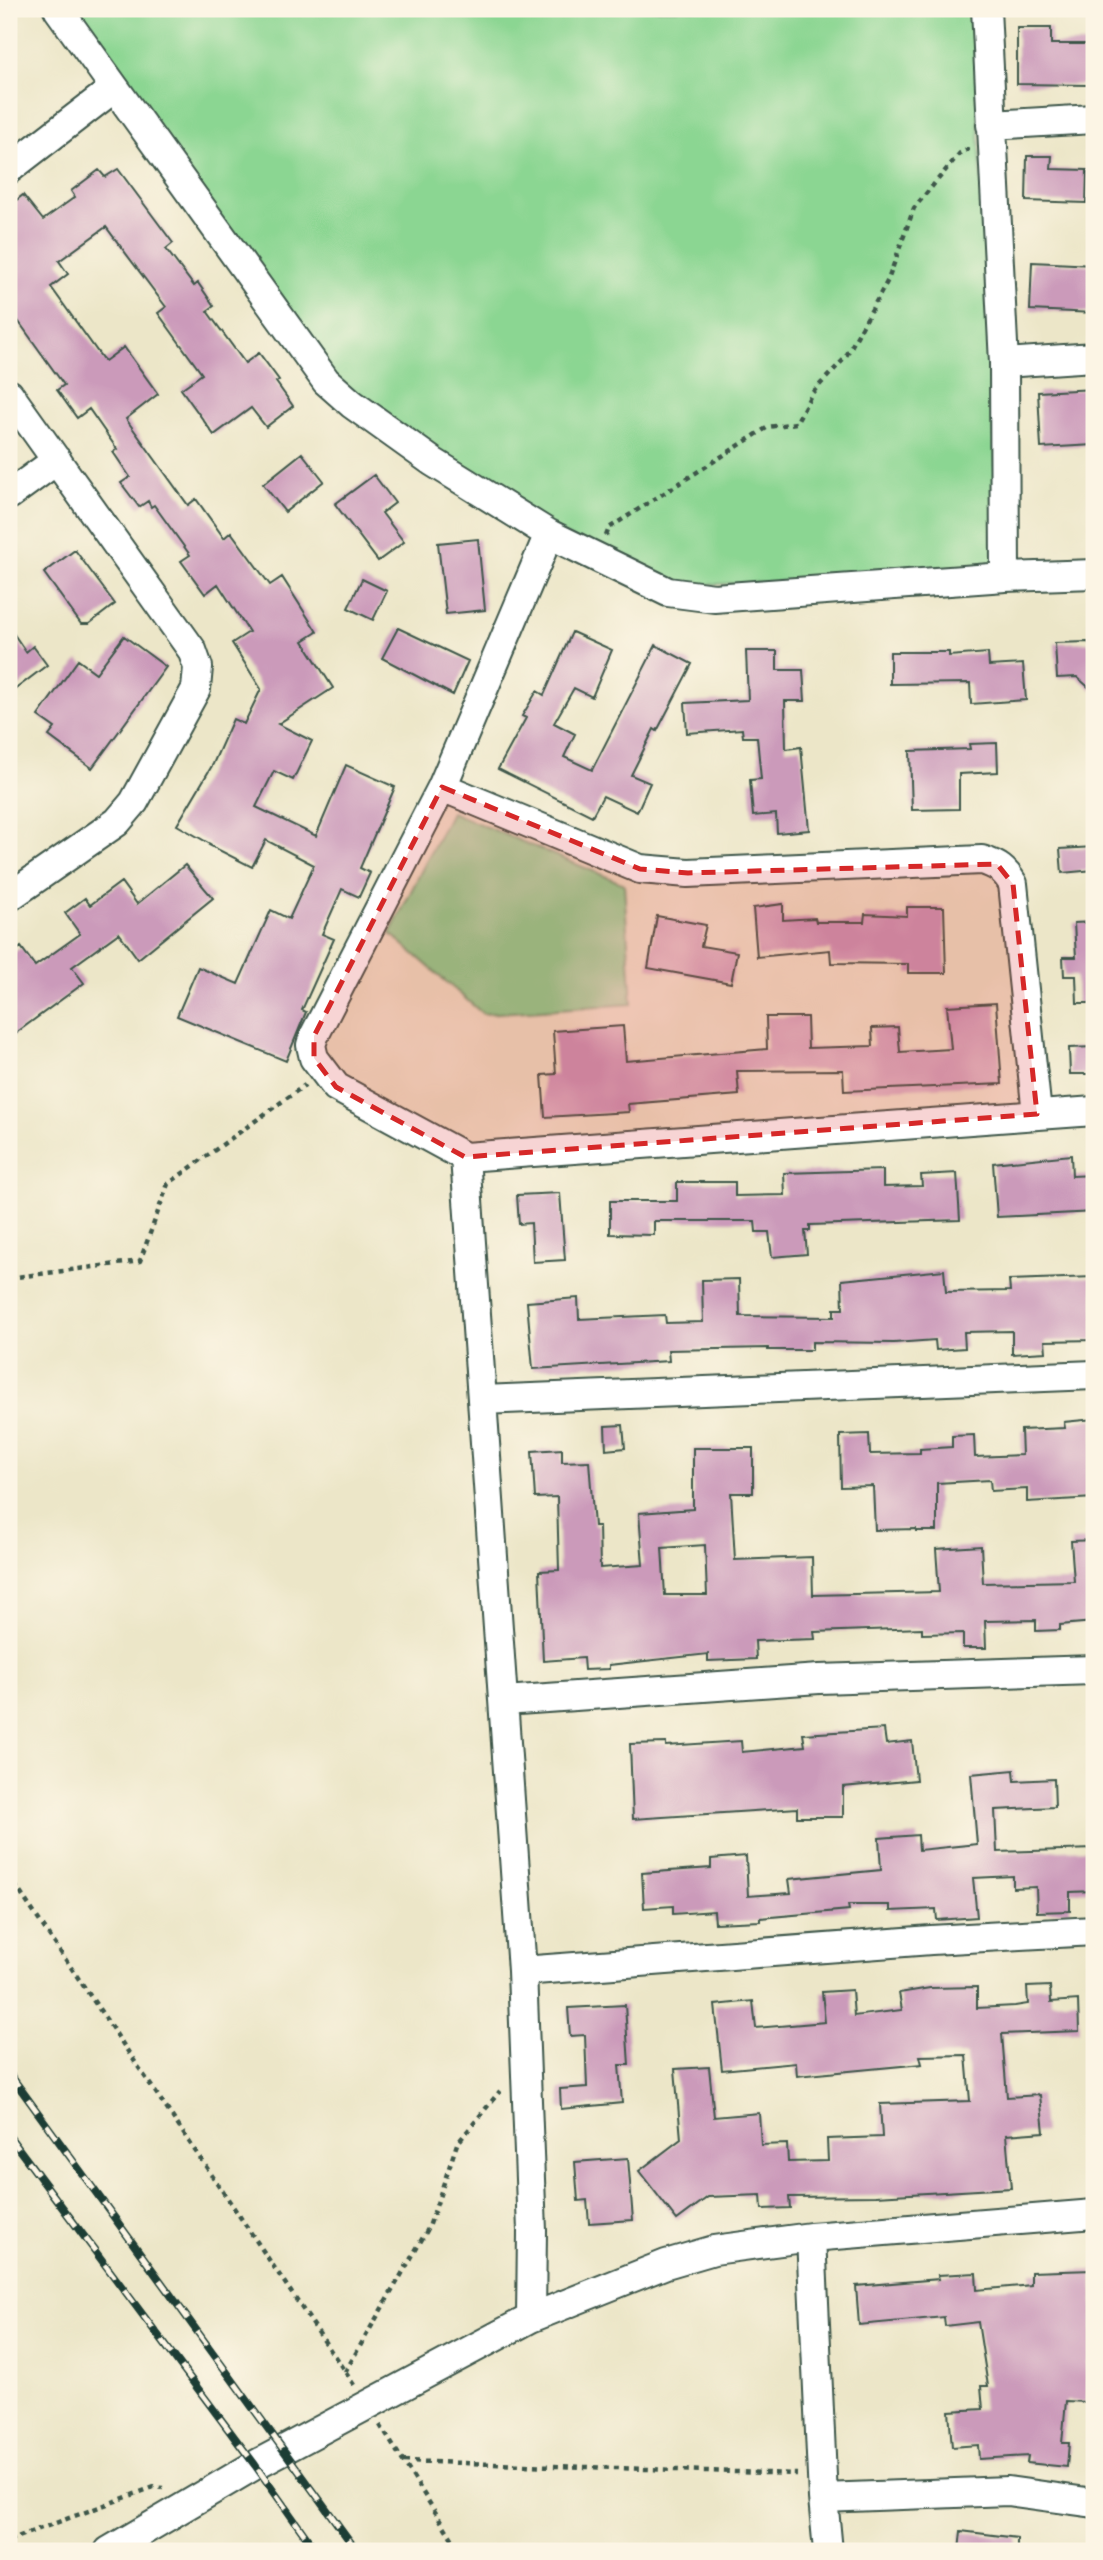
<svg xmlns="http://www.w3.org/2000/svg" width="1103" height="2560" viewBox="0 0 1103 2560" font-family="Caveat,sans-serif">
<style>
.green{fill:#8bd692;stroke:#558a63;stroke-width:2}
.building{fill:#cb9aba;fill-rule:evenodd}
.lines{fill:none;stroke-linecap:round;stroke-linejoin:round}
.street-casing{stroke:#3e564a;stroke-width:32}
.path{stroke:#3e564a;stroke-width:4.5;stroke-dasharray:5 5;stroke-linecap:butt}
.street{stroke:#fff;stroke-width:28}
.rail-casing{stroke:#1f3d34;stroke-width:8}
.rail{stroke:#fcf5e5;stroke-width:5;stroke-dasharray:16;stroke-linecap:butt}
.marked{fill:#d62828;fill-opacity:0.2;stroke:#d62828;stroke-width:5;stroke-dasharray:14 9;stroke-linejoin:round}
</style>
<rect width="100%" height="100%" fill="#fcf5e5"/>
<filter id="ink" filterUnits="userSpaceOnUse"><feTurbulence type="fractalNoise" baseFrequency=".0143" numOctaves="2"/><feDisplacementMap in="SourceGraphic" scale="14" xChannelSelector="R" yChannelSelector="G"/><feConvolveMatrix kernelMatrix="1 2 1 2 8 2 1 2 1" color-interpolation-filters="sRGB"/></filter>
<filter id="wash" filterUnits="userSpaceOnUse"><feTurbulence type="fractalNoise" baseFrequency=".00686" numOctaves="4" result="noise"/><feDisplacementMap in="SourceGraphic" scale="28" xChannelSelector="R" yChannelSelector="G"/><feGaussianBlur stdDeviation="1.57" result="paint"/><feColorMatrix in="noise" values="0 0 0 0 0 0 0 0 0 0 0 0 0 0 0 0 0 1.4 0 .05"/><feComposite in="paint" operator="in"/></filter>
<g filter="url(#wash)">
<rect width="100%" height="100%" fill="#ece6c8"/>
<path class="green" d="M67,9H973L1001,573L670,586L551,528L330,377Z
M451,812L624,884L632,1004L483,1014L390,933Z"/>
<g id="blocks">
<path class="building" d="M1017,28H1051V44H1089V85L1017,84Z
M1027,156H1052L1051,169L1087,170L1086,203L1026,201Z
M118,169L173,243L166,249L194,286L198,283L214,306L207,311L245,363L259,353L279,380L276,382L293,406L266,427L251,408L214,435L181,389L202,374L158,313L166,307L106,227L59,261L68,274L51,287L102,358L105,361L124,347L158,394L126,419L188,505L196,499L224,538L231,532L270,585L282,577L317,632L303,641L333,688L278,724L312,741L293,780L274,771L256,807L316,836L346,765L395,787L360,868L370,873L359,897L342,889L322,934L334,939L302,1010L306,1012L286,1061L177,1016L198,967L238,984L271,910L289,919L314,865L266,840L252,867L209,845L210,844L177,825L213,764L233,719L244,724L261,689L232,643L249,632L218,584L205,594L181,561L190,555L154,505L151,507L148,501L139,507L121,483L130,477L113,452L117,449L89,409L77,418L57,390L64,385L9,308V206L23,195L43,220L75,197L71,191L99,170L105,177Z
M1032,262L1094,265V313L1030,310Z
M1094,389V445L1041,448L1038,392Z
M302,453L324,481L285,512L263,484Z
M374,475L395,503L382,513L404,542L378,561L335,504Z
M478,539L485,610L446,614L438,543Z
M75,550L115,604L89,624H81L44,573Z
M362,579L387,591L373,620L348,608Z
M9,627L26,652L33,646L47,665L9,694Z
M398,628L468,661L453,695L382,658Z
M572,632L612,650L592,697L574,688L554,723L575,734L564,757L592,770L656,645L692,664L657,731L654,729L631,775L650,783L637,812L603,796L592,816L498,769L526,718L522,716L537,691L544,695Z
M124,636L166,667L92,768L49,736L55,728L38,716L78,660L96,673Z
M1088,642L1094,649V692L1077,677L1057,678L1055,643Z
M746,651H777V670H803L805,701H785L786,749L801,747L809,830L777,833L776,814L753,816L750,780L761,779L757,737H743L742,729L687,733L685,703L748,700Z
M890,652H949V656L988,653L989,666L1023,664L1026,700L971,704L970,683L890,684Z
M997,743L998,772L959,774V809L912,810L910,751L970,749L969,744Z
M1094,847V870L1062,873L1060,849Z
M185,865L213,898L138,959L119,933L72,967L84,983L9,1038V956L21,947L35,966L80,934L65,913L85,898L90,905L121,882L137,904Z
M783,904V920L815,918L816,922H864L865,914L907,916V907H944L946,973H908V964L831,963L830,950L757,957L753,908Z
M657,916L706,925L701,946L737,952L731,983L648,968Z
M1094,922V1003H1077L1076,976H1064L1063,957H1076L1074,923Z
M996,1003L1002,1084L844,1091L843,1070L737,1071L739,1095L628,1104L629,1112L545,1117L542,1075L556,1074L553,1031L623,1026L626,1061L767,1049L766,1017H807L808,1048L873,1046L872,1028L898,1027L900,1052L951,1049L947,1006Z
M1094,1047V1074H1070L1069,1048Z
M1071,1155L1072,1176L1094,1175V1212L997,1217L993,1163Z
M883,1170V1187L922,1186L921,1175L957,1173L960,1220L810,1225V1231H805L807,1254L772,1257L769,1232H756L755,1221H654V1235L610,1234V1201H677V1182H735V1196L785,1195L784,1173Z
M560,1193L565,1260L533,1262L531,1223L519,1224L517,1195Z
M944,1270L946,1292L1010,1291L1009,1280L1094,1277V1340L1045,1341L1046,1352L1012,1354V1331L964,1332L965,1348L936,1350L935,1340L894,1343L812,1342V1350H768V1348L668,1350L669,1361L533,1369L527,1302L578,1298L579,1319L665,1315L666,1323L703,1322L702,1280L739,1279L740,1316L834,1317V1309H843L842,1280Z
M1094,1419V1498L1027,1502V1489L991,1491L990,1480L937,1483V1531H916V1529L875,1530L873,1486L841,1487L840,1435L869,1434L870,1454L920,1453V1449L952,1447V1436L974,1435L975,1457L1022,1455L1021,1430L1065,1428L1064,1422Z
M623,1425L625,1448L606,1450L605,1426Z
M693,1448H753V1493H731L735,1560L812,1557L813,1595L939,1592L936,1549L981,1546L983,1583L1074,1581L1071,1541L1094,1540V1622L1060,1625V1630L1036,1631V1620L985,1621L986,1648H963V1633L922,1634V1628L814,1632L815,1639L755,1641L756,1659L708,1661V1654L609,1665V1669L584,1670L583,1658L543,1661L539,1571L559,1570L557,1497L535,1498L532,1451L562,1449V1462L589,1461L594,1526H599L600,1568L643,1565L639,1513L693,1509ZM705,1545L707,1595H665L662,1548Z
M884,1729L886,1744L912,1741L916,1780L843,1787V1817H797V1808L633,1819L630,1744L666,1743V1746L741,1741L742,1752L805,1746L803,1734Z
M1014,1770L1015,1781L1054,1779L1055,1807L995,1810L997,1852L1094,1849V1891L1070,1892V1911L1037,1912L1036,1887L1013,1888V1876L973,1878L977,1917L937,1920L936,1909L890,1911V1905H848L849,1910L760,1918V1921L715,1923L714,1911L673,1914V1906L644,1908L642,1873L711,1868V1859L746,1856L748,1896L791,1893L789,1879L881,1870L879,1838L918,1835L919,1850L977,1844L971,1774Z
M1050,1986L1051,2002L1078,2000L1079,2031L1002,2034L1007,2097L1040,2095L1044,2132L1006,2135L1011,2188L876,2196L789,2197L790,2208L762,2209L761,2195L708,2197L677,2220L639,2171L681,2139L675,2069L709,2067L714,2117L759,2113L761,2145L787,2144L788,2162L828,2161L827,2139L882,2137L880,2104L970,2101L966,2055L920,2056L922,2064L797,2076L796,2063L722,2070L715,2005L753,2001L756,2028L825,2022L822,1992L852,1990L854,2016L902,2010L899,1993L930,1988L977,1987V2008L1015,2006L1028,2004L1027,1987Z
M625,2005L629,2065H619L622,2103L561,2109L560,2089L587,2087L585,2035L570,2036L568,2008Z
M628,2158L633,2220L589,2223L587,2200L578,2201L575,2162Z
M1093,2270L1094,2361L1088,2362L1087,2402L1066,2401L1062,2443H1069L1067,2467L1027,2463L1028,2456L979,2459L978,2445L952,2447L949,2411L983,2409L981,2386H988L978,2322L945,2326L944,2317L859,2325L856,2286L939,2279L938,2275L976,2273L977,2290L1031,2285V2272Z
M961,2531L1017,2538V2551H959Z"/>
</g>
</g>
<g filter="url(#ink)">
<use href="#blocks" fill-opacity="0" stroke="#3e564a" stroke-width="2"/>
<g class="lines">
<g class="street-casing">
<path id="street" d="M58,9L326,381L352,404L433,462L549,534L668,592L714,598L1005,577L1094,574
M986,9L1004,363L1005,577
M991,125L1094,119
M9,169L114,88
M1004,363L1094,357
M9,394L192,650L198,667L196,689L134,802L117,822L9,897
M9,495L57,460
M549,534L442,787L314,1036L311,1045L314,1058L336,1087L465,1157L1094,1111
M442,787L640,869L688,873L982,860C998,865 1005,870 1013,884L1037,1114
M465,1157L522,1971L532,2231L531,2318L666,2264L714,2250L811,2237L1094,2214
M483,1400L1094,1375
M504,1701L819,1679L1094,1670
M522,1971L931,1940L1094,1931
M811,2237L823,2498L828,2551
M823,2498L1008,2491L1094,2503
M109,2551L255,2465L531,2318"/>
</g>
<path class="path" d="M606,536L609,528L768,427L796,423L812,393L845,358L888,280L914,208L960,153L969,149
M9,1278L140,1261L168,1184L305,1085
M9,1876L354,2385
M345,2372L429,2227L457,2144L500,2091
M380,2425L460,2551
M404,2461L797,2474
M9,2540L154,2487L163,2488"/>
<use href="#street" class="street"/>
<g class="rail-casing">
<path id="rail" d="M9,2073L357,2551
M9,2136L255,2465L316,2551"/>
</g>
<use href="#rail" class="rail"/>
</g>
</g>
<path class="marked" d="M442,787L640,869L688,873L997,864L1013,884L1037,1114L465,1157L336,1087L314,1058V1036Z"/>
<rect width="1103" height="2560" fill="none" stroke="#fcf5e5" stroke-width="35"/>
</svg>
